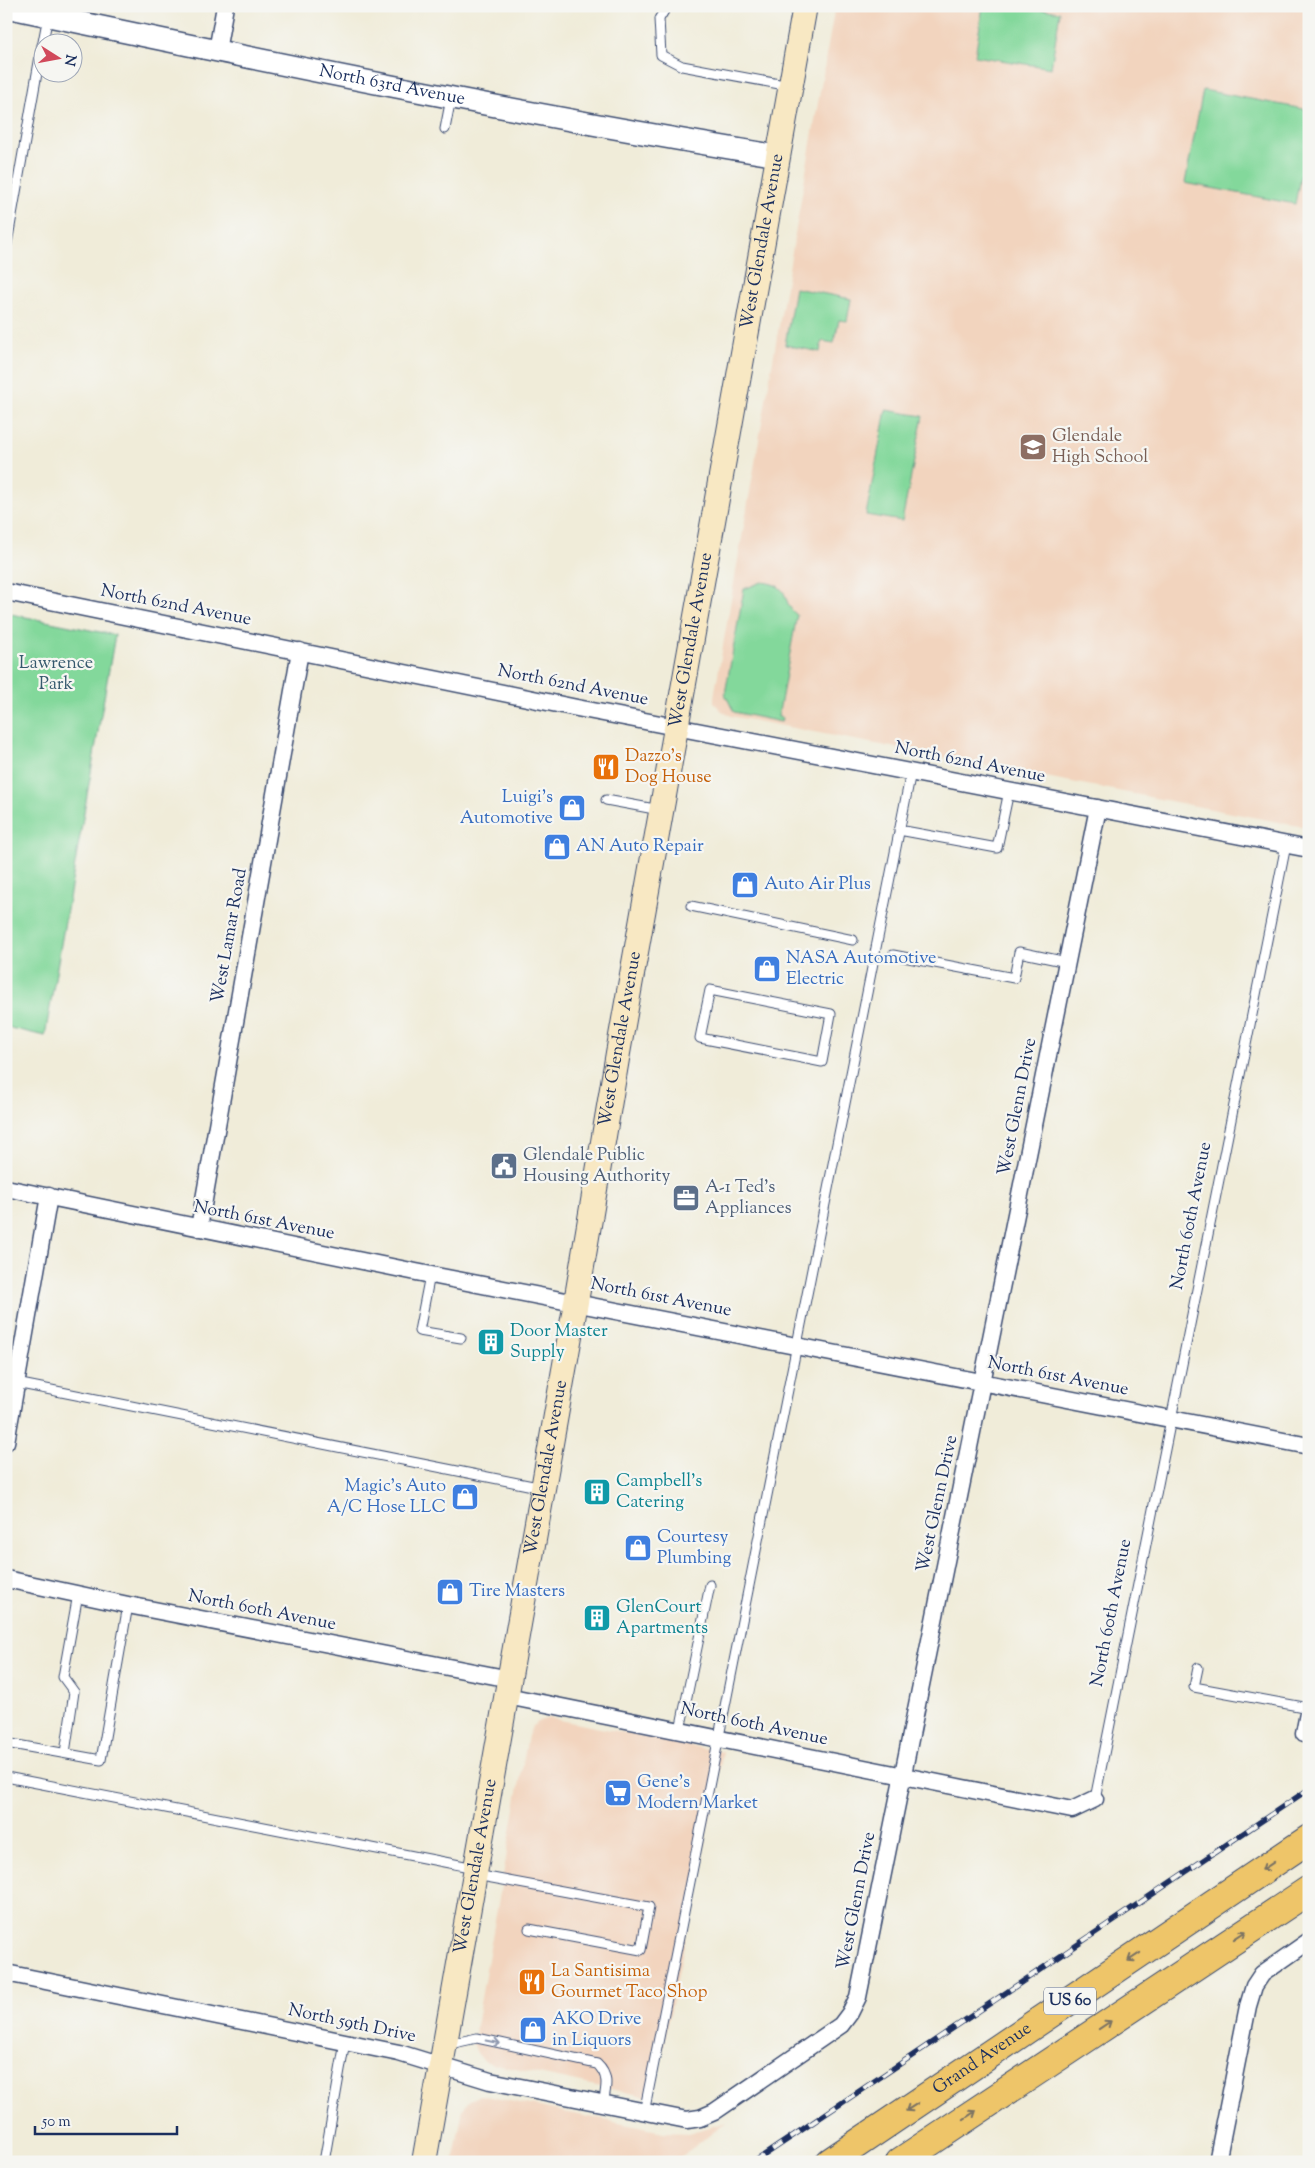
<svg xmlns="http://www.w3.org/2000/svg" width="1315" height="2168" viewBox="0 0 1315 2168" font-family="'Sorts Mill Goudy',serif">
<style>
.built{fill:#f2d4be}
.green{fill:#83d89b;stroke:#4f847c}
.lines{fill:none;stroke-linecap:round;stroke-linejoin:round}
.service-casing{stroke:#3b4b70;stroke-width:11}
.minor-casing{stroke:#3b4b70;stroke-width:19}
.tertiary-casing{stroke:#3b4b70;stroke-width:24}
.secondary-casing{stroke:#3b4b70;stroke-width:26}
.trunk-casing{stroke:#3b4b70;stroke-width:30}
.service{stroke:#fff;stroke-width:9}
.minor{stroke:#fff;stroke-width:16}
.tertiary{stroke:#fff;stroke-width:21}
.secondary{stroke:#f8e8c3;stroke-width:24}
.trunk{stroke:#eec569;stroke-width:28}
.rail-casing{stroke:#1b2f5e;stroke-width:5.5}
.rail{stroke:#f6f6f2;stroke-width:4;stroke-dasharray:11;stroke-linecap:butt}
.oneway{stroke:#7a7263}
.oneway2{stroke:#8d97ae}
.labels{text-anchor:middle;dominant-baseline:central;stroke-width:4.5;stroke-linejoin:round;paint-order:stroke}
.shield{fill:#f6f6f2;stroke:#5d6b8a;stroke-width:1}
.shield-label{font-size:16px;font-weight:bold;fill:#1b2f5e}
.street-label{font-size:18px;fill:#1b2f5e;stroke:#f6f6f2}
.education-label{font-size:18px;fill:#785e54;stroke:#f6f6f2;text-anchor:start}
.park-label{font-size:18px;fill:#35596d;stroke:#f6f6f2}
.food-label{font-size:18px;fill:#c56008;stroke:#f6f6f2;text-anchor:start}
.shop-label{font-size:18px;fill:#366cbe;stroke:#f6f6f2;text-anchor:start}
.service-label{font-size:18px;fill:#4e5e75;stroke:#f6f6f2;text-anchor:start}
.culture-label{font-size:18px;fill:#0d838f;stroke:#f6f6f2;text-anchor:start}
</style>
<rect width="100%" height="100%" fill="#f6f6f2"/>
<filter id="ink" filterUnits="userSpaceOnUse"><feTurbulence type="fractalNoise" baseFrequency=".02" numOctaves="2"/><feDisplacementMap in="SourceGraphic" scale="10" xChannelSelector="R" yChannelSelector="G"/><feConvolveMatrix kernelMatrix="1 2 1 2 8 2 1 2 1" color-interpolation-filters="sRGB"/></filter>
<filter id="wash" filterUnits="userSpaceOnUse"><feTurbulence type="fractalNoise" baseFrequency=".0096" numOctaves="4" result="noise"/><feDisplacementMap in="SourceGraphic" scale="20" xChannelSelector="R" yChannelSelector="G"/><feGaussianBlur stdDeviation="1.12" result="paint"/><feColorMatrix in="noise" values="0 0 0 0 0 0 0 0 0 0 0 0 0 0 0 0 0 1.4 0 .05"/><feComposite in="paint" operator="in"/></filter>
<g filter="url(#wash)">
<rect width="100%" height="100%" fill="#f0ecd9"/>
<path class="built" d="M835,6H1309V828L731,716L722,711L714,703V697Z
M549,1718L723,1752L653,2098L492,2064L483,2060L477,2053L473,2043L528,1736L532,1727L539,1721Z
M481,2095L663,2132L689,2133L727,2122L674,2162H453L463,2109L470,2100Z"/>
<path class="green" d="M983,6H1024L1060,12L1051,68L975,56Z
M1203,90L1309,110V130L1295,204L1185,183Z
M795,288L851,299L847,321L839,320L834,343L822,341L820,352L785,345Z
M886,410L923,416L902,521L866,515Z
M762,582C794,586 779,601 797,615L778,717L782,718L781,722L734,712L725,694L744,589Z
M6,613L115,635L45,1036L6,1027Z"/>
</g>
<g filter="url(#ink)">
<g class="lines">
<g class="service-casing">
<path id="service" d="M667,6L659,19L661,55L682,66L790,86
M785,6L804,10
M43,42L48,16
M445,129L451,98
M6,249L42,45
M606,800L660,810
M899,830L997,848L1009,791
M691,906L853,940
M893,955L1014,978L1019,952L1067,962
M710,990L831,1014L822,1062L700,1038Z
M430,1275L419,1331L461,1338
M6,1381L543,1488
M1198,1668L1194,1687L1309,1708
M680,1730L710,1585
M6,1743L101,1760L128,1605
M65,1753L74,1692L63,1677L78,1594
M6,1777L475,1868
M1095,1799L1286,845
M476,1875L649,1907L641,1950L529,1929
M445,2045L477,2038L597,2064C610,2076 606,2088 603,2104
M644,2113L911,772
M324,2162L345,2042"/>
</g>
<g class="minor-casing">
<path id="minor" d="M217,51L225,6
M6,592L577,708L1309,849
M6,1188L416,1272L1309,1446
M199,1228L300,651
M6,1442L49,1196
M6,1579L128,1605L510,1679
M507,1696L1072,1810L1095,1799
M1304,1734L1309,1708
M6,1973L399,2053L490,2081L687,2120L700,2118L714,2112L841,2025L850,2013L858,1997L1098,808
M1217,2162L1248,2006L1254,1986L1262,1974L1309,1941"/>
</g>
<g class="tertiary-casing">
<g id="tertiary">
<path id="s1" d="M6,7C263,61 520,114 778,156"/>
</g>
</g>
<g class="secondary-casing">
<g id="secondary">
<path id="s2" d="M424,2162L576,1302L618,1053L805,6"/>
</g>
</g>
<g class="trunk-casing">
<g id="trunk">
<path id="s3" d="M830,2162L1309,1839"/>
<path d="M900,2162L1309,1890"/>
</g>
</g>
<use href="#service" class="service"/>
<use href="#minor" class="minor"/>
<use href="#tertiary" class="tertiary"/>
<use href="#secondary" class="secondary"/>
<use href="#trunk" class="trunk"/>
<g class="rail-casing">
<path id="rail" d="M754,2162L1309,1789"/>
</g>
<use href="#rail" class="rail"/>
</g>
<defs><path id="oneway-shaft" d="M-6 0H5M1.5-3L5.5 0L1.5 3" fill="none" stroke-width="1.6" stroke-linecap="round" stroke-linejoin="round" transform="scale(1.25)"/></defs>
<g class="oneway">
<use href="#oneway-shaft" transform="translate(1268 1866) rotate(146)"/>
<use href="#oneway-shaft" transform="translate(1240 1935) rotate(-34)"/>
<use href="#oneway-shaft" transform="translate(1134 1957) rotate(146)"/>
<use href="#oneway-shaft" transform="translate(1105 2025) rotate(-34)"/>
<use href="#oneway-shaft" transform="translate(912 2107) rotate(147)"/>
<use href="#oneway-shaft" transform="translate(970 2115) rotate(-34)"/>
</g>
<use class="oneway2" href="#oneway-shaft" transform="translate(493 2042) rotate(11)"/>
</g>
<defs>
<g id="school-square" transform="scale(1.4375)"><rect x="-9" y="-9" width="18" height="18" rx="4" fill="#8d6e63" stroke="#f6f6f2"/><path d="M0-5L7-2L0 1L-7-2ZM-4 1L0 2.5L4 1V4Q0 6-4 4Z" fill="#fff"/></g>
<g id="restaurant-square" transform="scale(1.4375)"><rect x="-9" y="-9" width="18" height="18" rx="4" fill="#e8710a" stroke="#f6f6f2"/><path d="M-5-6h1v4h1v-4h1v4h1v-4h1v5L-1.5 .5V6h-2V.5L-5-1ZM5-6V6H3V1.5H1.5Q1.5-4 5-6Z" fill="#fff"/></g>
<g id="shop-square" transform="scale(1.4375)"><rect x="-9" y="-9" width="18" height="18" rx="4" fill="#3f7fe0" stroke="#f6f6f2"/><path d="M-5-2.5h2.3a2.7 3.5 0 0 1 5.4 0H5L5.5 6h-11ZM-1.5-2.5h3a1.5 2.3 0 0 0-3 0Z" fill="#fff"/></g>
<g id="civic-square" transform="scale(1.4375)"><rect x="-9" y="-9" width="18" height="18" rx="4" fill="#5c6f8a" stroke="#f6f6f2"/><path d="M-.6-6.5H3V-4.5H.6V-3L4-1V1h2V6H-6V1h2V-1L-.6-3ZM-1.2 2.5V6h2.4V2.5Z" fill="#fff"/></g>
<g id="office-square" transform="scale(1.4375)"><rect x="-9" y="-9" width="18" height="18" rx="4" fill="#5c6f8a" stroke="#f6f6f2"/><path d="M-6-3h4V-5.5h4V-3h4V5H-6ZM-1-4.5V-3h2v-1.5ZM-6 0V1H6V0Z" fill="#fff"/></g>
<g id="building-square" transform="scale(1.4375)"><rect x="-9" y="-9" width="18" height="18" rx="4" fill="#0f9aa8" stroke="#f6f6f2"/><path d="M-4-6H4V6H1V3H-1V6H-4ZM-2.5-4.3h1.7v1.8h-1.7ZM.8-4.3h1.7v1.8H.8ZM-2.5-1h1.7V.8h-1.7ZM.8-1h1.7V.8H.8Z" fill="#fff"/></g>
<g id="supermarket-square" transform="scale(1.4375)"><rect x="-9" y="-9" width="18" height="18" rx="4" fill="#3f7fe0" stroke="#f6f6f2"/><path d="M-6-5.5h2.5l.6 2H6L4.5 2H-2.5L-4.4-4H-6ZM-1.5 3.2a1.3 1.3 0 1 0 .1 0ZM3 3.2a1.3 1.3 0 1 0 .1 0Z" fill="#fff"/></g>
</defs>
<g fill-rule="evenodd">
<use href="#school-square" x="1033" y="447"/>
<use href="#restaurant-square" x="606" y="767"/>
<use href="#shop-square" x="572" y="808"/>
<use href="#shop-square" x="557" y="847"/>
<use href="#shop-square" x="745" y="885"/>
<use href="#shop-square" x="767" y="969"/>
<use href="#civic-square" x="504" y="1166"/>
<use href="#office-square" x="686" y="1198"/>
<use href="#building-square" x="491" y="1342"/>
<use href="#building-square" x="597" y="1492"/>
<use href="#shop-square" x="465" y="1497"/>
<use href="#shop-square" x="638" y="1548"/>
<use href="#shop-square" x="450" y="1592"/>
<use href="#building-square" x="597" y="1618"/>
<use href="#supermarket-square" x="618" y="1793"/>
<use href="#restaurant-square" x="532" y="1982"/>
<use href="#shop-square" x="533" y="2030"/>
</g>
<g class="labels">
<rect class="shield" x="1044" y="1987.5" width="52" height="27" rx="4"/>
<g class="shield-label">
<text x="1070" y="2001">US 60</text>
</g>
<g class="street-label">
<text stroke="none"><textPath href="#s1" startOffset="394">North 63rd Avenue</textPath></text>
<text stroke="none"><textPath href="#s2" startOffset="1950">West Glendale Avenue</textPath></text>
<text transform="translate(176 606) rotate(11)">North 62nd Avenue</text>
<text stroke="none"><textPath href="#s2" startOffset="1545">West Glendale Avenue</textPath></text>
<text transform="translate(573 686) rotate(11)">North 62nd Avenue</text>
<text transform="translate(970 763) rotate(11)">North 62nd Avenue</text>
<text transform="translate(230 936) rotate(-80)">West Lamar Road</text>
<text stroke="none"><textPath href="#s2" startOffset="1140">West Glendale Avenue</textPath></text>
<text transform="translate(1018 1107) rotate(-79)">West Glenn Drive</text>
<text transform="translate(1192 1216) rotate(-79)">North 60th Avenue</text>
<text transform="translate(264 1221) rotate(11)">North 61st Avenue</text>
<text transform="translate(661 1298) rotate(11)">North 61st Avenue</text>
<text transform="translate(1058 1377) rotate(11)">North 61st Avenue</text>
<text stroke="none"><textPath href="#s2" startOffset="705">West Glendale Avenue</textPath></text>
<text transform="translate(938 1504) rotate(-78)">West Glenn Drive</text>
<text transform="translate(262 1611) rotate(11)">North 60th Avenue</text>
<text transform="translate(1112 1613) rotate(-79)">North 60th Avenue</text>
<text transform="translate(754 1725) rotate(12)">North 60th Avenue</text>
<text stroke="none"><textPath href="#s2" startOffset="300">West Glendale Avenue</textPath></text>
<text transform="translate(857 1901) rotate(-79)">West Glenn Drive</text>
<text transform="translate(352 2024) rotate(12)">North 59th Drive</text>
<text stroke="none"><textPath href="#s3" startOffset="184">Grand Avenue</textPath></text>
</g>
<g class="education-label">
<text x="1052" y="437">Glendale<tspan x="1052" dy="21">High School</tspan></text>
</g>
<g class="park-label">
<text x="56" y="664">Lawrence<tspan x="56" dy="21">Park</tspan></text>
</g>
<g class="food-label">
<text x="625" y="757">Dazzo's<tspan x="625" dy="21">Dog House</tspan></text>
<text x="551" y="1972">La Santisima<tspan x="551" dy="21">Gourmet Taco Shop</tspan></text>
</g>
<g class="shop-label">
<text x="553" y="798" text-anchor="end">Luigi's<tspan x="553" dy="21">Automotive</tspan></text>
<text x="576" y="847">AN Auto Repair</text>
<text x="764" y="885">Auto Air Plus</text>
<text x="786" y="959">NASA Automotive<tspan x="786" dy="21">Electric</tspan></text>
<text x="446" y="1487" text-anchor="end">Magic's Auto<tspan x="446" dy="21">A/C Hose LLC</tspan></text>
<text x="657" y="1538">Courtesy<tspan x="657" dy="21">Plumbing</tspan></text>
<text x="469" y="1592">Tire Masters</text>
<text x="637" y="1783">Gene's<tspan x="637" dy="21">Modern Market</tspan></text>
<text x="552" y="2020">AKO Drive<tspan x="552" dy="21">in Liquors</tspan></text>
</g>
<g class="service-label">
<text x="523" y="1156">Glendale Public<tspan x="523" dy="21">Housing Authority</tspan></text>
<text x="705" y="1188">A-1 Ted's<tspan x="705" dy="21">Appliances</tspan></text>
</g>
<g class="culture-label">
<text x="510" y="1332">Door Master<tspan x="510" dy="21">Supply</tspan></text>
<text x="616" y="1482">Campbell's<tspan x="616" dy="21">Catering</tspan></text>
<text x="616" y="1608">GlenCourt<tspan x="616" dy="21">Apartments</tspan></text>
</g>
</g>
<rect width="1315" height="2168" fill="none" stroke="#f6f6f2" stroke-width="25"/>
<g transform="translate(58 58) rotate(101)"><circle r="24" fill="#f6f6f2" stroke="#9ea6b7"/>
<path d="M0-4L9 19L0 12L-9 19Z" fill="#d1495b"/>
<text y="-8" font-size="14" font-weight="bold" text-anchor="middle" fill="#1b2f5e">N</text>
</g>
<path d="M35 2126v8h142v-8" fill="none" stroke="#1b2f5e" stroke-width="2.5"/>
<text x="42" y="2126" font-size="15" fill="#1b2f5e" stroke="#f6f6f2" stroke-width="4" paint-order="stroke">50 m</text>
</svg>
